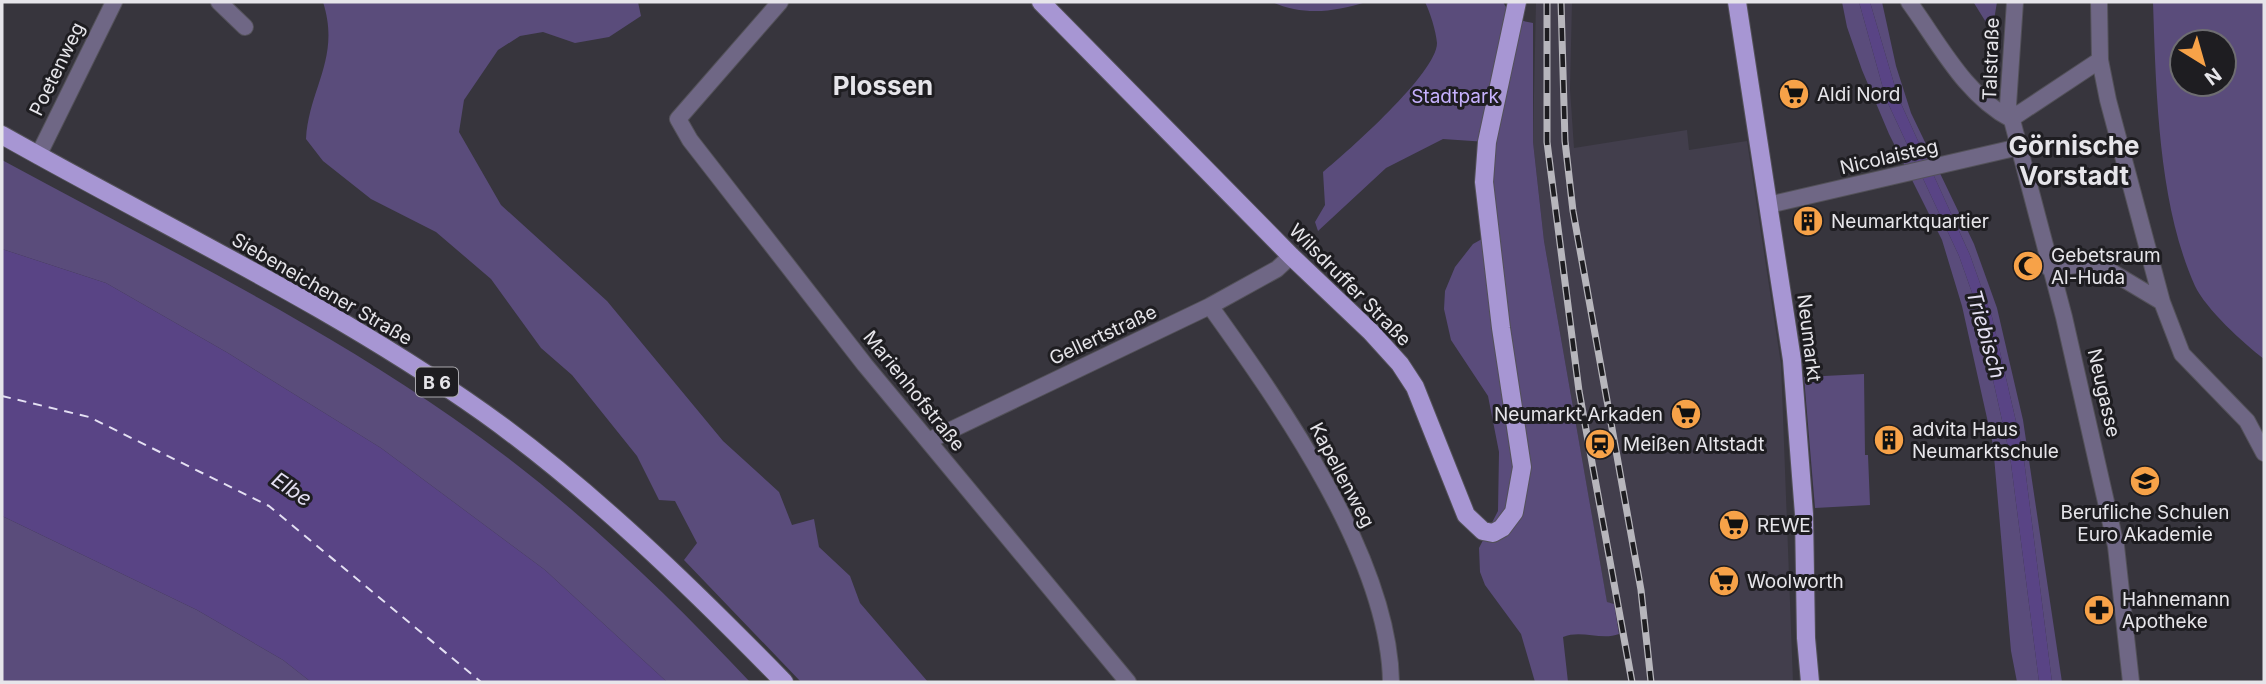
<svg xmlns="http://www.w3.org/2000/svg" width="2266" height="684" viewBox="0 0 2266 684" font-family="Inter,sans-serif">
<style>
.built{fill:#423e4c}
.green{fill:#5a4c7b;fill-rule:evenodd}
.water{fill:#594485}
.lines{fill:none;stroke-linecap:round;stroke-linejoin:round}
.ferry{stroke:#e4e0f3;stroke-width:2;stroke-dasharray:9 7;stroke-linecap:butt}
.minor-casing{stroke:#535159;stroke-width:18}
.major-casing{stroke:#535159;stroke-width:20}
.minor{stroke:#6f6785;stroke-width:16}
.major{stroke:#a796d3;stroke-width:18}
.rail-casing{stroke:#b7b6bc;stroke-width:7}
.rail{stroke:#1e1d21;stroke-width:4.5;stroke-dasharray:13;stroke-linecap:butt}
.labels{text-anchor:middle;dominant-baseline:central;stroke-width:6;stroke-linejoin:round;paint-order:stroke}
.shield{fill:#1e1d21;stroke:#aaa9ae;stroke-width:2}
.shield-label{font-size:18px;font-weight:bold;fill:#e6e5ea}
.street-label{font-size:19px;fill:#e6e5ea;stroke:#1e1d21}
.poi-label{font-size:19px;fill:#e6e5ea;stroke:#1e1d21;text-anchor:start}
.park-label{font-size:19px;fill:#c6b1fd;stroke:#1e1d21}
.water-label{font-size:21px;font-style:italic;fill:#e4e0f3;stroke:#1e1d21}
.district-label{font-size:26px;font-weight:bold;fill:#e6e5ea;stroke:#1e1d21}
</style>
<rect width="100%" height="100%" fill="#37353d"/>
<path class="built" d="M1536,2H1572L1570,89L1574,148L1687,130L1689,150L1747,141L1781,364L1793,682H1628L1614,604L1607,603L1544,241L1533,142Z"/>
<path class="green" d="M323,2H638L641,16L609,37L575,43L543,32L520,36L498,50L464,100L459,132L501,205L607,301L723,441L779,492L792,525L814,519L819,547L850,576L860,603L928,682H801L684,560L697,543L675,501L659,500L637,456L572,375L541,348L491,279L436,232L371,199L323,161L306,139C309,88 341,58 323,2Z
M1272,2H1366C1334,12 1304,16 1272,2Z
M1425,2H1503L1513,19L1533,23V142L1544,241L1607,602L1614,604L1619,634C1601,641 1581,629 1563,637L1568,682H1535L1521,634L1485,585L1480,572L1479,548L1498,511L1499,452L1488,396L1451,340L1444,309L1445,291L1455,267L1473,244L1489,235L1487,142L1443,139L1386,168L1318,231L1315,222L1325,205L1323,172C1347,152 1437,73 1437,43C1436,31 1430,12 1425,2Z
M1842,2H1859L1886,99L1959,256L1976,304L2010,456L2039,682H2017L2011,651L1993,445L1962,306L1942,240L1889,134L1862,70L1847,27Z
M1870,2H1882L1896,66L1911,113L1974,244L1997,308L2023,420L2062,682H2052L2023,452L1992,317L1970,255L1898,97Z
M1973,2H1997L1992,32L1974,3Z
M2153,2H2264V359C2243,343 2206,309 2195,286C2158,204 2156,90 2153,2ZM2182,42H2224V84H2182Z
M2,160C153,242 311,319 453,418C563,494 659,585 750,682H667L545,570L381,448L228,353L106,283L2,249Z
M1864,374L1865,455H1868L1870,505L1815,508L1804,377Z
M2,516L197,610L283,660L311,682H2Z"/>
<path class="water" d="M1859,2H1870L1898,97L1970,255L1992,317L2023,452L2052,682H2039L2010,456L1976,304L1959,256L1886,99Z
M2,249L106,283L228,353L381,448L545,570L667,682H311L283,660L197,610L2,516Z"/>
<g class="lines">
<path class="ferry" d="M2,396L89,417L269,506L481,682"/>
<g class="minor-casing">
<path id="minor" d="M219,2L245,27
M780,2L678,119L690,140L865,365L1128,682
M1909,2C1939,43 1965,95 2011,119
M2015,2L2008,105L2064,317L2116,546L2131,682
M2099,2L2100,60L2108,100L2162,302L2182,354L2247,421L2264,453
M2011,119L2100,60
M38,156L114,2
M1768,205L2019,147
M2050,269L2095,262L2162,302
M1210,306C1281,405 1389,558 1391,682
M928,441L1210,306L1277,269L1291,256"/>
</g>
<g class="major-casing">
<path id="major" d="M1041,2L1291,256L1371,332L1400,364L1415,387L1466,515L1483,531L1493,533L1502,528L1514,512L1522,467L1501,328L1484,182L1487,142L1517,2
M1737,2L1792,360L1804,514L1806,638L1810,682
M2,135C163,226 333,306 484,413C593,491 691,587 784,682"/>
</g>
<use href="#minor" class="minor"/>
<use href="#major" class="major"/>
<g class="rail-casing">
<path id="rail" d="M1547,2V142L1579,391L1632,682
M1561,2L1565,141L1573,211L1641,590L1651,682"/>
</g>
<use href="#rail" class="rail"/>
</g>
<defs>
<g id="supermarket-disc" transform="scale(1.575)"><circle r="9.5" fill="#f7a248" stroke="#1e1d21"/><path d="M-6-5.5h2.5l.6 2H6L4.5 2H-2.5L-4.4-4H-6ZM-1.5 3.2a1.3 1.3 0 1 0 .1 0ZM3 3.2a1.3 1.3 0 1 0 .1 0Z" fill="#111"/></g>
<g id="building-disc" transform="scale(1.575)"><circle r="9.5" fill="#f7a248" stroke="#1e1d21"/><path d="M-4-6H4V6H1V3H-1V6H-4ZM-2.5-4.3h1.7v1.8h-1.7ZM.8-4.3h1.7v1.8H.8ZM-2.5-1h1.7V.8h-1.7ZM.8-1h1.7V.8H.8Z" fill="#111"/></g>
<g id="mosque-disc" transform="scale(1.575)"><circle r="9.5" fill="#f7a248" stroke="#1e1d21"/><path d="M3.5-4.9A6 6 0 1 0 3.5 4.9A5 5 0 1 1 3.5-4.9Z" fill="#111"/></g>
<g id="station-disc" transform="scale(1.575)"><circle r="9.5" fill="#f7a248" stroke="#1e1d21"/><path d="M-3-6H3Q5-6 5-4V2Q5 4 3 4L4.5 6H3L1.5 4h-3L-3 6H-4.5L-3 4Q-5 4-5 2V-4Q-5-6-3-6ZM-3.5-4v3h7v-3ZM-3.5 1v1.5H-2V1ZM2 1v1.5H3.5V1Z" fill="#111"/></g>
<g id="school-disc" transform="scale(1.575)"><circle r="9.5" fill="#f7a248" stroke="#1e1d21"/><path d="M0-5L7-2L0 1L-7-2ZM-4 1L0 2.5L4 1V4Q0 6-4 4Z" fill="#111"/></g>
<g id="pharmacy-disc" transform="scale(1.575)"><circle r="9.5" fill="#f7a248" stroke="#1e1d21"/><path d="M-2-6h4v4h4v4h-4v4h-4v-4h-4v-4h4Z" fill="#111"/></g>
</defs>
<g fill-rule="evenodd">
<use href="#supermarket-disc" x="1794" y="94"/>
<use href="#building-disc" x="1808" y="221"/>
<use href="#mosque-disc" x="2028" y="266"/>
<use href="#supermarket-disc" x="1686" y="414"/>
<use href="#building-disc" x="1889" y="440"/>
<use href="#station-disc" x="1600" y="444"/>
<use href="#school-disc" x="2145" y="481"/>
<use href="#supermarket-disc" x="1734" y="525"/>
<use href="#supermarket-disc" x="1724" y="581"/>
<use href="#pharmacy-disc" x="2099" y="610"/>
</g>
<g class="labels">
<rect class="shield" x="416" y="367.5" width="42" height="29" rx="5"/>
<g class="shield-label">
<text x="437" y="382">B 6</text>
</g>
<g class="street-label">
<text transform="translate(1991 59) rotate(-88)">Talstraße</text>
<text transform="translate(57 69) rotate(-64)">Poetenweg</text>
<text transform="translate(1889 157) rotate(-13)">Nicolaisteg</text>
<text transform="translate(1350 285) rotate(45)">Wilsdruffer Straße</text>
<text transform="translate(322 289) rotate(30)">Siebeneichener Straße</text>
<text transform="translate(1103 335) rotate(-25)">Gellertstraße</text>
<text transform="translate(1809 338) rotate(83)">Neumarkt</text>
<text transform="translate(914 391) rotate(51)">Marienhofstraße</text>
<text transform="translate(2104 393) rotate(77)">Neugasse</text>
<text transform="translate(1342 475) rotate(62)">Kapellenweg</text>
</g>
<g class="poi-label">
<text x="1817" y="94">Aldi Nord</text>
<text x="1831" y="221">Neumarktquartier</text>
<text x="2051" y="255">Gebetsraum<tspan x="2051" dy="22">Al-Huda</tspan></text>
<text x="1663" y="414" text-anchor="end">Neumarkt Arkaden</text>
<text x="1912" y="429">advita Haus<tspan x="1912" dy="22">Neumarktschule</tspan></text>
<text x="1623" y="444">Meißen Altstadt</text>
<text x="2145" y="512" text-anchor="middle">Berufliche Schulen<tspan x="2145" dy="22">Euro Akademie</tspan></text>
<text x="1757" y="525">REWE</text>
<text x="1747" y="581">Woolworth</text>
<text x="2122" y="599">Hahnemann<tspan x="2122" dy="22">Apotheke</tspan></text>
</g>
<g class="park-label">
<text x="1455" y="96">Stadtpark</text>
</g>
<g class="water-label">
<text transform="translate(1986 334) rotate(74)">Triebisch</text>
<text transform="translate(292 489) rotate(34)">Elbe</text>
</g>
<g class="district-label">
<text x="883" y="85">Plossen</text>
<text x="2074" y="145">Görnische<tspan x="2074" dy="30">Vorstadt</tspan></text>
</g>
</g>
<rect width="2266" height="684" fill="none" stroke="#e6e5ea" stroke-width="7"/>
<g transform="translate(2203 63) rotate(143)"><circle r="33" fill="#1e1d21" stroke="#6e6d71" stroke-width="2"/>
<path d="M0-5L12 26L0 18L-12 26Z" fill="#f7a248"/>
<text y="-10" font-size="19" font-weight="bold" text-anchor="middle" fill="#e6e5ea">N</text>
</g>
</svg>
